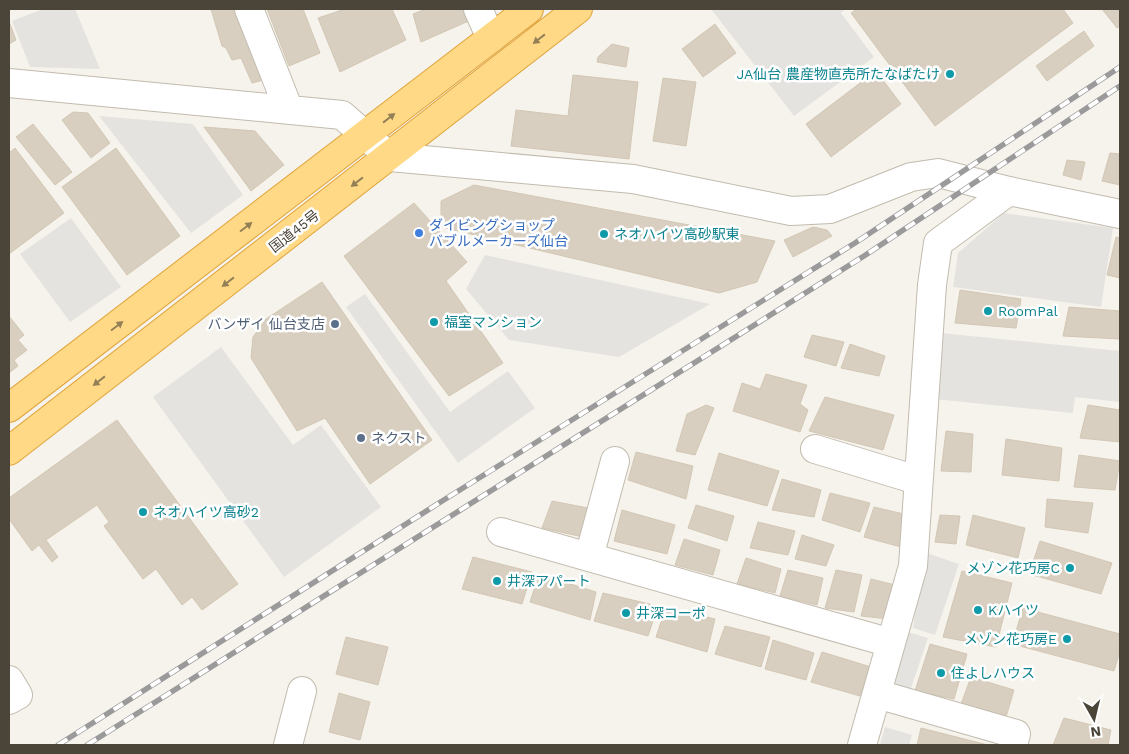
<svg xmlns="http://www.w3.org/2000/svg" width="1129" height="754" viewBox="0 0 1129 754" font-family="'Work Sans','Noto Sans JP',sans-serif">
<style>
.parking{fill:#e5e3e0}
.building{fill:#d8cfc1;stroke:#d3c7b4}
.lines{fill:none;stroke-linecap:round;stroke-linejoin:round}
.minor-casing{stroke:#c2bbae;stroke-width:30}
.trunk-casing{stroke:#e0a43c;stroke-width:30}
.minor{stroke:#fff;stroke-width:28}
.trunk{stroke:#ffd985;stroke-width:28}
.rail-casing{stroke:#9a9a9a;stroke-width:5.5}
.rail{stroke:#fff;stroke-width:4;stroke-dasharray:11;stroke-linecap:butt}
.oneway{fill:#938057}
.culture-dot{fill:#0f9aa8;stroke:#fff;stroke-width:2}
.shop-dot{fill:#3f7fe0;stroke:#fff;stroke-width:2}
.service-dot{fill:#5c6f8a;stroke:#fff;stroke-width:2}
.labels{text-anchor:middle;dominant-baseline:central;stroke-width:5;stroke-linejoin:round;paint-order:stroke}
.culture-label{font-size:14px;fill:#0d838f;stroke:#fff;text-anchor:start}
.shop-label{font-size:14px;fill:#366cbe;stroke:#fff;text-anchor:start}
.street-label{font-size:14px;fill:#4b4439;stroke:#fff}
.service-label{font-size:14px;fill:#4e5e75;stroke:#fff;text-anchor:end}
</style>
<rect width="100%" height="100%" fill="#f6f3ec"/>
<path class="parking" d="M43,9H75L100,69L30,67L12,21Z
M711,9H845L841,13L874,57L794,116Z
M99,116L193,124L243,195L191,233Z
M1004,213L1113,228L1101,307L953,287L958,253Z
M71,218L121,287L70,322L20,254Z
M485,255L710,304L619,357L509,340L466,289Z
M365,294L450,412L508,371L535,408L458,463L346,307Z
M941,333L1120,351V402L1075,397L1073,413L934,399Z
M221,347L293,445L321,425L381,507L284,577L153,397Z
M924,552L959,564L935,635L913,628Z
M908,632L928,638L910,691L890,684Z
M885,727L912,735L909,745H880Z"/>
<path class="building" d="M211,9H244L271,78L252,83L241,58L232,60L226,48L222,46Z
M267,9H303L320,53L289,66Z
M345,9H392L406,40L340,72L318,18Z
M426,9H467L471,20L421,42L413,14Z
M857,9H1063L1073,23L935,126L851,13Z
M1102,9H1120V26L1117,28Z
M9,21L16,40L9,44Z
M715,24L736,53L703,77L682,49Z
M1084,31L1094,46L1047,81L1036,66Z
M612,44L629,48L626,67L597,62L598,57Z
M876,71L901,104L831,157L806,124Z
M573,75L638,82L629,159L511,146L516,110L568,116Z
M663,78L696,82L686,146L653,141Z
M73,112L88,113L110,143L91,158L62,120Z
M33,124L72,172L55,185L16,137Z
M204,127L255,131L284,165L251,191Z
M15,148L64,213L9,254V153Z
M116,148L180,236L127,275L62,187Z
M1110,153L1120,154V185L1102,181Z
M1067,160L1085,162L1081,180L1063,175Z
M474,185L775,241L757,282L719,293L441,227V201Z
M414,203L467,262L446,281L503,363L449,396L344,256Z
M813,227L827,230L832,236L793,257L784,240Z
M1116,237L1120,238V278L1107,275Z
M322,282L432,440L370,484L325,418L297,431L251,358L253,337L266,319Z
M960,290L1021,299L1016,328L955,323Z
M1069,307L1120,311V339L1063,336Z
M9,316L24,335L18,340L27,350L14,360L18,366L9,373Z
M812,335L844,342L836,366L804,357Z
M850,344L885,356L879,376L841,368Z
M766,374L807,385L800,404L808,410L800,432L733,411L742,383L760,389Z
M825,397L894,415L883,450L809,431Z
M706,405L714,408L695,455L676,451L687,414Z
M1088,405L1120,410V442L1080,438Z
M117,420L238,584L202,610L192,597L182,605L156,569L143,579L104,526L109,522L97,505L46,540L58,557L52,562L39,545L32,551L9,519V498Z
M946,431L973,434L971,472L941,471Z
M1006,439L1062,448L1059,481L1002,475Z
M636,452L693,466L686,499L628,480Z
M719,453L779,471L767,506L708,490Z
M1079,455L1120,461L1115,490L1074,487Z
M782,479L821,490L814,517L772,510Z
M830,493L870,503L860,532L822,520Z
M1047,499L1093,503L1088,533L1045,527Z
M552,501L593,509L583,537L542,528Z
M696,505L734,516L727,541L688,528Z
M874,507L904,514L901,547L864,537Z
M622,510L675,525L667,554L614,541Z
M940,515L960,516L956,544L935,542Z
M973,515L1025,528L1018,558L966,545Z
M758,522L795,531L788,555L750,548Z
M802,535L834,545L826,566L795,559Z
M684,539L720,550L713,575L675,565Z
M1040,541L1112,563L1101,594L1029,574Z
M473,557L532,572L522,604L462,589Z
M746,558L781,569L775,593L737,584Z
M788,570L823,578L817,605L780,596Z
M836,570L862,575L854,612L825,608Z
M962,571L1012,583L996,647L943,637Z
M539,574L596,592L590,620L530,602Z
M871,579L895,585L889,619L861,616Z
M603,593L658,606L648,636L594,621Z
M666,607L715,619L707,652L656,637Z
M1023,608L1120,634V651L1114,671L1012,644Z
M725,626L770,637L761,667L715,654Z
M346,637L388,647L378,685L336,674Z
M773,640L814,653L806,680L765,669Z
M930,644L967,654L954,699L915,691Z
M822,652L871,667L860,696L811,682Z
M971,677L1014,690L1006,717L961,704Z
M339,693L370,702L360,740L329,732Z
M1064,718L1111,730L1108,745H1053Z
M921,728L988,745H917Z"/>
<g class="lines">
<g class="minor-casing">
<path id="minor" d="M249,9L289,110
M478,9L491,38
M9,83L342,115L390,157L633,179L791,211L830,209L911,177L938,173L1009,191L1120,214
M815,449L917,480
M501,532L891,643
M589,557L615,461
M9,680L18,695L9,700
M877,694L1016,734L1013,745
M288,745L302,691
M862,745L913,566L932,285L938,243L1009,191"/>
</g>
<g class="trunk-casing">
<path id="trunk" d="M9,408L529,9
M9,451L578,9"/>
</g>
<use href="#minor" class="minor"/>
<use href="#trunk" class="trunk"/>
<g class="rail-casing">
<path id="rail" d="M58,745L439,503L855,243L1120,67
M87,745L864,256L1120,86"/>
</g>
<use href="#rail" class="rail"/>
</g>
<defs><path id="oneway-solid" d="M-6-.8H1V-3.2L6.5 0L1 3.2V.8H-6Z" transform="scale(1.25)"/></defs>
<g class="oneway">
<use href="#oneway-solid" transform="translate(539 39) rotate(142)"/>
<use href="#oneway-solid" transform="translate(389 118) rotate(-38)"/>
<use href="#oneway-solid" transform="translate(357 182) rotate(142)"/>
<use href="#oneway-solid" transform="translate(246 227) rotate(-37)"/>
<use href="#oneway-solid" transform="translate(228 282) rotate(142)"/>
<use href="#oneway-solid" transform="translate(117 326) rotate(-37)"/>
<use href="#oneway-solid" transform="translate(99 381) rotate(142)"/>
</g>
<g class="culture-dot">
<circle cx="950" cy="74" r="5"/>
<circle cx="604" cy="234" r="5"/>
<circle cx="988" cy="311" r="5"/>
<circle cx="434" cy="322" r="5"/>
<circle cx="143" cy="512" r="5"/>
<circle cx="1070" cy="568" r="5"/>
<circle cx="497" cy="581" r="5"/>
<circle cx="978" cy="610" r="5"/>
<circle cx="626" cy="613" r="5"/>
<circle cx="1067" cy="639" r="5"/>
<circle cx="941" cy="673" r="5"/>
</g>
<circle class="shop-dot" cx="419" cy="233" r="5"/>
<g class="service-dot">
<circle cx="335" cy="324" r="5"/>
<circle cx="361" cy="438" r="5"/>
</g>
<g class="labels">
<g class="culture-label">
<text x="940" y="74" text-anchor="end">JA仙台 農産物直売所たなばたけ</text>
<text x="614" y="234">ネオハイツ高砂駅東</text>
<text x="998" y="311">RoomPal</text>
<text x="444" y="322">福室マンション</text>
<text x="153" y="512">ネオハイツ高砂2</text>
<text x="1060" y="568" text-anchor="end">メゾン花巧房C</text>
<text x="507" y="581">井深アパート</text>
<text x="988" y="610">Kハイツ</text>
<text x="636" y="613">井深コーポ</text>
<text x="1057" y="639" text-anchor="end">メゾン花巧房E</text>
<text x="951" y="673">住よしハウス</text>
</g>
<g class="shop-label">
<text x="429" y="225">ダイビングショップ<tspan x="429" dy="16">バブルメーカーズ仙台</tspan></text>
</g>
<g class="street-label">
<text transform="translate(294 231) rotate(-38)">国道45号</text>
</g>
<g class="service-label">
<text x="325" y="324">バンザイ 仙台支店</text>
<text x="371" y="438" text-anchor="start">ネクスト</text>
</g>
</g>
<rect width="1129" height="754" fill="none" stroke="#4b4439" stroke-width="20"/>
<g transform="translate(1094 719) rotate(172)" stroke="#ffffff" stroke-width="4" paint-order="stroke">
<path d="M0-4L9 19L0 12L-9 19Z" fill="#4b4439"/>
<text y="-8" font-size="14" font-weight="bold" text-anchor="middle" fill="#4b4439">N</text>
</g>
</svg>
